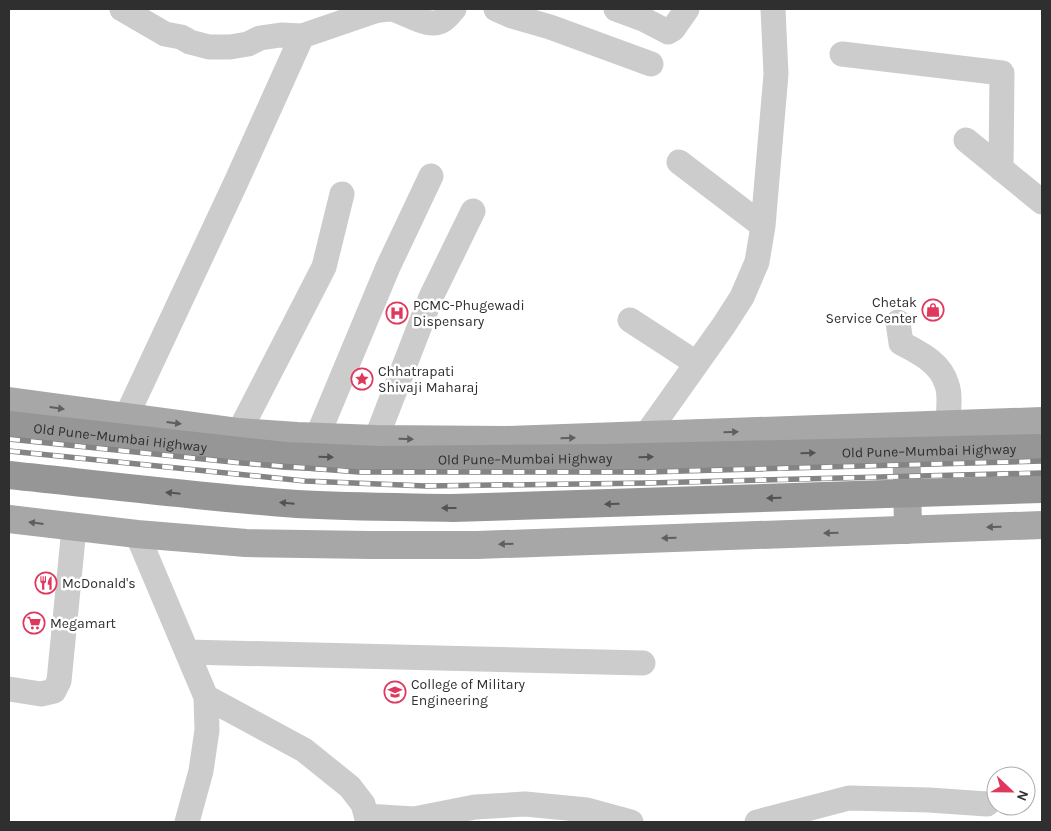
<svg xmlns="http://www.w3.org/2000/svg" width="1051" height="831" viewBox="0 0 1051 831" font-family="Karla,sans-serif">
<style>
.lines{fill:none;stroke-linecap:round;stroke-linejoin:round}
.minor{stroke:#ccc;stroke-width:25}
.major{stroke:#a7a7a7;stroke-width:28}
.highway{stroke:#969696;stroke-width:28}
.rail-casing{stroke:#848484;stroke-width:5.5}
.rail{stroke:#fff;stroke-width:4;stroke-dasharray:11;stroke-linecap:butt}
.oneway{fill:#5f5f5f}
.oneway2{fill:#535353}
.labels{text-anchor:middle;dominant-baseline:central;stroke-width:5;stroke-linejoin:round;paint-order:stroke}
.poi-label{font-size:14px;fill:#2f2f2f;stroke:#fff;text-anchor:start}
.street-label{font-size:14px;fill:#2f2f2f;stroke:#fff}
</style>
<rect width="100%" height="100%" fill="#fff"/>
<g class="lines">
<path class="minor" d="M122,9L165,34L181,37L190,42L209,47H230L248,44L260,38L281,35L302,36L375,11C380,10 386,9 391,9C407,12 428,30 443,20C447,18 451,12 454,9
M496,9L512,16L550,27L651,64
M616,9L643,19L668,32L673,29L687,9
M842,54L1002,73L1001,169
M966,140L1042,202
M679,162L763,226
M630,320L696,363
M898,322L901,343C920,353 941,363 947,385C951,396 948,412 948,425
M126,417L237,180L302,36
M239,432L324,267L342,194
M646,435L724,325L742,297L757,262L763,226L776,74L773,9
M317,437L388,267L431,176
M376,439L431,297L473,211
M137,534L206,697L207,730L201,771L187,822
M187,652L643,663
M9,689L41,694L54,691L59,681L74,528
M206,697L304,750L350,787L363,804L368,822
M366,816L414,819L475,807L525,804L587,810L631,822
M757,822L849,798L929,800L987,804"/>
<path class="major" d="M9,401L239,432L297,436L376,439L506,440L1042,421
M906,428L908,530
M9,519L137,534L246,543L370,545H477L1042,525"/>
<g class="highway">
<path id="s1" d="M9,425L285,456L380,460L604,458L1042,448"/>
<path d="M9,475C105,485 201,497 297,504C349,507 401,507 453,508L1042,489"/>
</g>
<g class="rail-casing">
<path id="rail" d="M9,439L242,463L359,472H648L1042,461
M9,451L305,481L426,486L648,483L1042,473"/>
</g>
<use href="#rail" class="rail"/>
</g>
<defs><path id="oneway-solid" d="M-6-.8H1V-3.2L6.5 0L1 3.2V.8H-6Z" transform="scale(1.25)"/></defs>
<g class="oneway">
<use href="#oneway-solid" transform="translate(57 408) rotate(8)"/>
<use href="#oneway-solid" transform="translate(174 423) rotate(7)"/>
<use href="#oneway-solid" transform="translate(731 432) rotate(-2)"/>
<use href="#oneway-solid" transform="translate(568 438) rotate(-2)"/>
<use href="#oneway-solid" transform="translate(406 439) rotate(1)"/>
<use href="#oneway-solid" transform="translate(36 523) rotate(-173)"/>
<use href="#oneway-solid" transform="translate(994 527) rotate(178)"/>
<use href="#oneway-solid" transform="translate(831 533) rotate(178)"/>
<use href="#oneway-solid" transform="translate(669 538) rotate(178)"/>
<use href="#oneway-solid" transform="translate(506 544) rotate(178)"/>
</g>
<g class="oneway2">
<use href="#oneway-solid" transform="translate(808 453) rotate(-1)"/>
<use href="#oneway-solid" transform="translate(326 457) rotate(2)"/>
<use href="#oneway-solid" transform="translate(646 457) rotate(-1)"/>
<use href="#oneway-solid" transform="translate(173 493) rotate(-174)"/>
<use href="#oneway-solid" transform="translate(774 498) rotate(178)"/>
<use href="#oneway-solid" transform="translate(287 503) rotate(-175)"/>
<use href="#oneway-solid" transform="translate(612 504) rotate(178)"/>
<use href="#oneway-solid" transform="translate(449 508) rotate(-180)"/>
</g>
<defs>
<g id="shop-ring" transform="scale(1.125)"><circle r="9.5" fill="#fff" stroke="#df385c" stroke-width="1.5"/><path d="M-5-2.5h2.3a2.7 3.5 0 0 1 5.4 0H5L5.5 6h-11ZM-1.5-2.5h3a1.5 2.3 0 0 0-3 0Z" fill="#df385c"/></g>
<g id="hospital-ring" transform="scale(1.125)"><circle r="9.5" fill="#fff" stroke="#df385c" stroke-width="1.5"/><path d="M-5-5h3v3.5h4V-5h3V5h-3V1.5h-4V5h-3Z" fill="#df385c"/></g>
<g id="sight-ring" transform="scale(1.125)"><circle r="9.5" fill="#fff" stroke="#df385c" stroke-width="1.5"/><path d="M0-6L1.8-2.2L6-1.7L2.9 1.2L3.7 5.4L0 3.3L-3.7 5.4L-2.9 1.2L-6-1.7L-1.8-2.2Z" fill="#df385c"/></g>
<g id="restaurant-ring" transform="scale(1.125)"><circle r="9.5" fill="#fff" stroke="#df385c" stroke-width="1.5"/><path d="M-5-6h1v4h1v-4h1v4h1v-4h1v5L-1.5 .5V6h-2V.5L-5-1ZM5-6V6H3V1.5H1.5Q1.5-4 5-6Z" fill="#df385c"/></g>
<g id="supermarket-ring" transform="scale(1.125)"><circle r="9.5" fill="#fff" stroke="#df385c" stroke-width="1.5"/><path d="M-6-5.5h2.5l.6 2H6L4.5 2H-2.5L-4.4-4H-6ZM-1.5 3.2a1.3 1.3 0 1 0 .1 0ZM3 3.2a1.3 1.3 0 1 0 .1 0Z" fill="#df385c"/></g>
<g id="university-ring" transform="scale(1.125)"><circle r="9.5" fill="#fff" stroke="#df385c" stroke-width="1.5"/><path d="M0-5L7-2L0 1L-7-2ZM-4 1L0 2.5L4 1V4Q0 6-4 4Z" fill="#df385c"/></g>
</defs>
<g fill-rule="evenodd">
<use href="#shop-ring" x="933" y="310"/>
<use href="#hospital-ring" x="397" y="313"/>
<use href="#sight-ring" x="362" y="379"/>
<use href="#restaurant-ring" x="46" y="583"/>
<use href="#supermarket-ring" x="34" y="623"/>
<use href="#university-ring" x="395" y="692"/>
</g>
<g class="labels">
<g class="poi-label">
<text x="917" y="302" text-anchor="end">Chetak<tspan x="917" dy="16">Service Center</tspan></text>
<text x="413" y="305">PCMC-Phugewadi<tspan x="413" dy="16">Dispensary</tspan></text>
<text x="378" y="371">Chhatrapati<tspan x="378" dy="16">Shivaji Maharaj</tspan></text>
<text x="62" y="583">McDonald's</text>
<text x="50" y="623">Megamart</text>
<text x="411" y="684">College of Military<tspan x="411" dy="16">Engineering</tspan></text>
</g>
<g class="street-label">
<text stroke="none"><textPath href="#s1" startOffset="112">Old Pune–Mumbai Highway</textPath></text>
<text stroke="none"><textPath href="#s1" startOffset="922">Old Pune–Mumbai Highway</textPath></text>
<text stroke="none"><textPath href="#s1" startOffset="518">Old Pune–Mumbai Highway</textPath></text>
</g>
</g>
<rect width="1051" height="831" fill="none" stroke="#2f2f2f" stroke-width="20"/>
<g transform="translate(1011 791) rotate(112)"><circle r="24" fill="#ffffff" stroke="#acacac"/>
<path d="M0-4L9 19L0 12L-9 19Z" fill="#df385c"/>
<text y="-8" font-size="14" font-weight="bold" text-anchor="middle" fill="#2f2f2f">N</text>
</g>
</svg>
